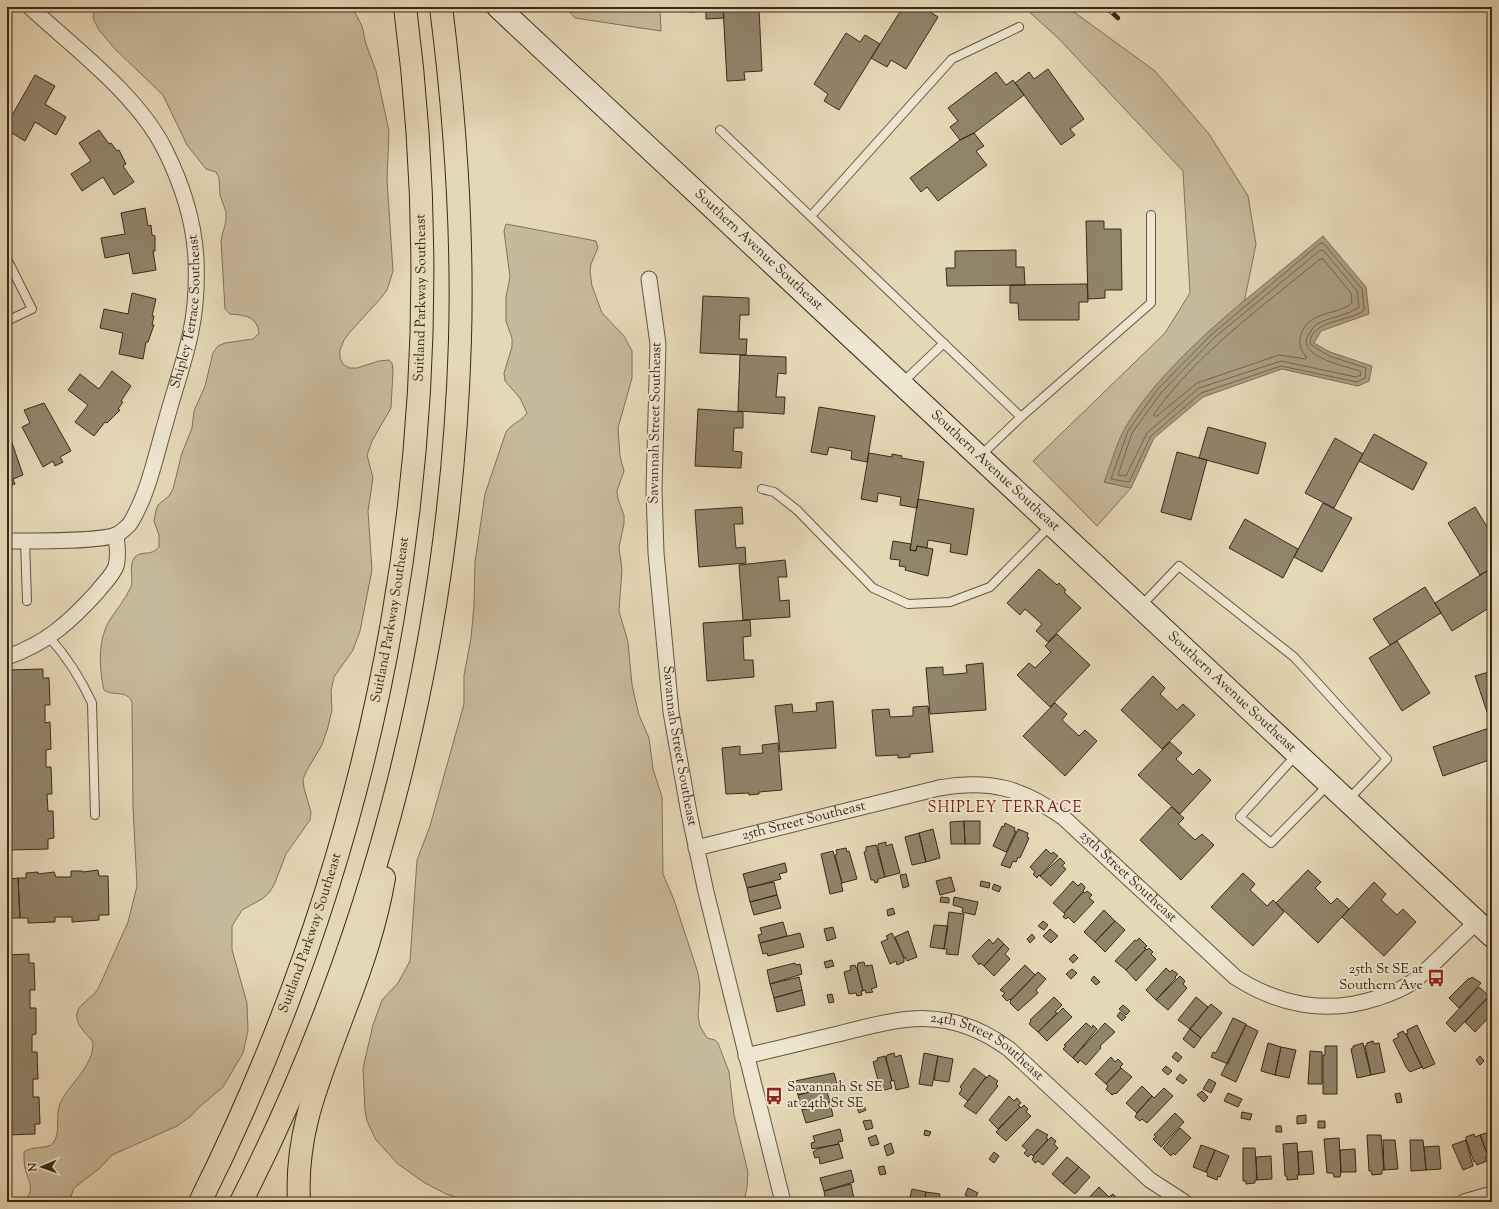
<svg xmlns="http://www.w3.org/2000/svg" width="1499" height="1209" viewBox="0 0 1499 1209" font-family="'Sorts Mill Goudy',serif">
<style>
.green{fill:#c7ba9c;stroke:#7f725a}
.water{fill:#aa9d81;stroke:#7c6f57}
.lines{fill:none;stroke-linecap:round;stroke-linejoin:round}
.shore{stroke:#70644d;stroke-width:1}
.stream{stroke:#7c6f57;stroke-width:6}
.building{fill:#91846b;stroke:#372a19}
.service-casing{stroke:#625640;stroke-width:10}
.minor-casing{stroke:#625640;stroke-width:17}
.secondary-casing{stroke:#372a19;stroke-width:24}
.trunk-casing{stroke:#372a19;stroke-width:24}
.service{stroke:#eee6d0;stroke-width:8}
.minor{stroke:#eee6d0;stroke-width:15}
.secondary{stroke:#eee6d0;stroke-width:22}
.trunk{stroke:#e5d8b7;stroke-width:22}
.rail-casing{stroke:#372a19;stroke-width:4.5}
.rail{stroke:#eee6d0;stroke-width:3;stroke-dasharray:9;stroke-linecap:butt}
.labels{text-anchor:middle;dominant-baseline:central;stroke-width:4;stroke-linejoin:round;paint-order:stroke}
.street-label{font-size:14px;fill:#372a19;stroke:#eee6d0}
.poi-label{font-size:14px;fill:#372a19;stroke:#eee6d0;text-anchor:end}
.neighbourhood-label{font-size:15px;letter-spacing:1px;fill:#7a1f14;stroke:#eee6d0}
</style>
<rect width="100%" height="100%" fill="#e5d8b7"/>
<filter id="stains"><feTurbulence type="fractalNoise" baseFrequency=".005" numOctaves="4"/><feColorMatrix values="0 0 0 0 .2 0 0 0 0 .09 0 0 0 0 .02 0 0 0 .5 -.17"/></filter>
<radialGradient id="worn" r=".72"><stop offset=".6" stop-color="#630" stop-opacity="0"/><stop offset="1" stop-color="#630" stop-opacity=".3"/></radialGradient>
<path class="green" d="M95,7H352L362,26L366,44L376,71L389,131L387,179L393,271L387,290L381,298L350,332L344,340L340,350V358L343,364L349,368H357L379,361L389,360L392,363L393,370L391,408L372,441L367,455L373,478L368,511L372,570L360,631L353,650L334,677L331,691L332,710L328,727L322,745L307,770L303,779L304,788L311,812L310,820L286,854L274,885L269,893L262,899L242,910L232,926V950L247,1003L248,1031L243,1053L223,1087L197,1109L191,1116L177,1126L112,1155L100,1168L74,1188L69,1202H25C35,1186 29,1184 25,1168C24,1163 24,1157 24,1152C33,1145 47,1150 53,1143C61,1134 55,1115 60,1104C69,1083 94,1067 93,1042C85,1032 70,1020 80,1007C86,1000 93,996 98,989L128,922L137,886L133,807L132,702C126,689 114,697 104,690C99,669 98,642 108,623C115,611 125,600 131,587C134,578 128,565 135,557C141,550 151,557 159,547V535L154,521L156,511L158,505L169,496L173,489L182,453L192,428L194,411L205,386L213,353L218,346L225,343L253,339L259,333C257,316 244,315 230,314L225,309L221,240L226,221V212L220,195L219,178L216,172L206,169L187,145L163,95L115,49L99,30L93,18Z
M565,7H660L661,31L575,18Z
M1024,7H1067L1155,71L1209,134L1248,196L1256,244L1244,303L1208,332L1104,482L1131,488L1097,526L1033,461L1165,333L1190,293L1183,171L1059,39Z
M506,224L596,241L598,248L591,264L590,271L592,286L602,313L624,336L632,351V378L618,428L620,456L624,471L617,491L618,499L624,515V524L619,547L622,570L619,611L628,642L632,685L639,715L649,738L653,769L662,797L663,874L674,900L698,973L700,987L698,1016L700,1026L707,1038L715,1040L718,1043L729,1072L734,1115L748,1172L747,1187L744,1202H472L446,1194L425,1183L398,1164L376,1140L367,1121L365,1111L363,1068L373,1025L382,1000L398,983L410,961L417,860L430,826L464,704V675L471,638L474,605L475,562L485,494L506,432C512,423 521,422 527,413L520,398L505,381L504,373L512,347V338L506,321V297L510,277L504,231Z"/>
<path class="water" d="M1323,236L1366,287L1369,314L1321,331L1314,343L1330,352L1372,366L1369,381L1358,386L1282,369L1203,397L1154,438L1131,488L1104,482C1111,465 1116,444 1125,428C1170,353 1257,292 1323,236Z"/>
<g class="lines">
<path class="shore" d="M1321,243L1324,244L1362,289L1364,310C1351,322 1310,319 1310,344L1329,356L1366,368L1365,378L1357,382L1281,366L1201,393L1151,436L1129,482L1111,479L1128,431L1157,390L1211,335Z
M1321,250L1324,251L1357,291L1359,307C1349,315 1331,317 1319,323C1314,325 1312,330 1309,334C1294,356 1345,366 1360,371L1361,375L1356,377L1281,361L1199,388L1147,433L1126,476L1118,475L1132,433L1161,393L1214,338Z
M1320,259H1323L1351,293L1352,303C1343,311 1326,312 1315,318C1301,325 1294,345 1306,356V359L1279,355L1197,383L1157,416H1154V414C1198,352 1262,307 1320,259Z"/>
<path class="stream" d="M1491,7L1492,8"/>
</g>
<path class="building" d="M689,7H723L724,18L706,19V11L689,12Z
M723,7H742V10L759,9L762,71L744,72L745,80L727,81Z
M903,7H924V8L938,17L906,69L891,60L887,67L871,58Z
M846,33L860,42L865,35L880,44L839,110L824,101L828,94L814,84Z
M1048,69L1084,119L1070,129L1075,135L1061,145L1015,83L1029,72L1034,79Z
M996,72L1006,85L1013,80L1024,95L974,133L960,140L950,127L958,121L948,108Z
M35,75L55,86L45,104L66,117L56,135L35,122L25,141L7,130V124Z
M99,130L109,144L111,143L117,151L119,150L126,164L123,166L134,182L114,195L103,177L82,191L71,174L91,161L79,143Z
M974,133L984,146L976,151L987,165L938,201L927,187L921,192L910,178L960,140Z
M7,189L12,194L7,199Z
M145,208L148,226L151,225L152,235L155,236V251H153L156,270L133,274L129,253L105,258L101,238L125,234L121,213Z
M1086,221H1104V229H1121L1122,290H1105V298L1088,299Z
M1016,250V267H1024L1025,285L947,286L946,268H955V251Z
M1087,284L1088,302H1079V320H1019L1018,303H1010V285Z
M132,293L156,299L152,316H154L152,325H154L148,342H146L143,359L119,354L123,333L100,328L104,309L128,314Z
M703,296L749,298V315H740L739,339H747L746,355L700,353Z
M740,355L786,357V374L778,373L776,397H785L784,414L738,411Z
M112,371L131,386L121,401L123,402L118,409L120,410L107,423L105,422L94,436L75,422L88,405L68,390L80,374L99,389Z
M44,403L71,451L60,457L63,462L55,466L53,461L43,467L22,427L30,423L24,410Z
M819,407L875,416L867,462L851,459L852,451L829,447L827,455L811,452Z
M698,409L743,412V428H734L733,451L742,452L741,468L695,466Z
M1208,427L1266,443L1258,474L1199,458Z
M9,434L23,475L13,479L15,484L7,486V435Z
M1374,434L1427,463L1413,490L1359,461Z
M1335,438L1363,454L1334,508L1305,493Z
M1177,452L1207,460L1191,520L1161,512Z
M869,453L892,457V454L902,456L901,458L924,462L917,508L900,505L901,497L878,493L877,502L861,499Z
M918,499L974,509L967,555L950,552L951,544L928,540L927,548L917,546L916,551L910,550Z
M1323,503L1352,518L1322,572L1294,557Z
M742,507L743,524H734L736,548L745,547L746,563L699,567L695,510Z
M1475,507L1492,535V568L1480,575L1448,523Z
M1245,519L1298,549L1283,578L1229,548Z
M893,541L911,544L910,550L916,551L917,546L933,549L928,576L905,570L906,567L899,566L900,560L890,559Z
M785,560L787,577H778L780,601L789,600L790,617L743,620L739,565Z
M1039,569L1057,585L1059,583L1066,590L1064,592L1081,608L1048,642L1036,631L1042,624L1025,609L1020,615L1007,603Z
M1487,571L1492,578V606L1452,631L1435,603Z
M1425,587L1441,613L1390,645L1373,619Z
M750,620L751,636L743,637L744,660H753L754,677L707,681L703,623Z
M1057,634L1090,665L1050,707L1017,675L1029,663L1035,668L1051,652L1045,646Z
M1397,641L1430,693L1402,711L1369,658Z
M983,663L986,710L930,714L926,668L943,667V675L967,673L966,665Z
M43,669V678H49L50,705H45V723L50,722L51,749L46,750V767H51L52,794H47L48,811H53L54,838L48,839V849L9,850L7,829V670Z
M1492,671V727L1475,676Z
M1153,676L1165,688L1160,694L1177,710L1183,704L1195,715L1162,749L1121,710Z
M833,701L836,748L780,752L775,706L792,704L793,713L817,711L816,703Z
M1055,703L1067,714L1062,720L1079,736L1085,730L1097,741L1065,776L1023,736Z
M928,706L933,752L910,754V757L898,758V755L876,756L872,710L889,709L890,717L913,716V707Z
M1492,727V759L1443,776L1433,747Z
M1170,742L1182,753L1176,759L1193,775L1199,769L1211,780L1180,814L1138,775Z
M778,743L782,790L759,792V794L749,795V793L726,794L722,748L740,746V755L763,753L762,745Z
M1171,807L1184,818L1178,824L1195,840L1202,834L1214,845L1181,880L1140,840Z
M964,821L965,844H951L950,822Z
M964,821H980V844H965Z
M1005,823L1015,828L1014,831H1016L1006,852L993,846L1002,826L1004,827Z
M933,829L940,858L926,862L919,833Z
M1018,829L1028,833L1027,837L1029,838L1020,858L1018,857L1016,862L1013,861L1010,868L1001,865Z
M919,833L926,862L912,865L905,837Z
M886,842V846L892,844L900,873L885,877L878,848V844Z
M876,845L885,877L878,879V882L875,883L874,880H871L864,852L866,851V847Z
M846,848L847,852L849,851L857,879L842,883L835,855L837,854L836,850Z
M1046,849L1051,854L1053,852L1058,856L1040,876L1039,875L1037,878L1033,874L1035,872L1030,867Z
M833,851L842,883H841L843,891L830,894L821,854Z
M1060,858L1065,863L1062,866L1066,869L1051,886L1040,876Z
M785,863L787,872L779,874L781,879L747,888L743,874Z
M98,870L99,876H108L109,915H99V920L72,922V917H55V922L28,923V918H20L18,878H26V873L38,872V874L54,872L56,877H71V871H82L83,872Z
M1308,870L1321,882L1315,888L1331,904L1337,898L1349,909L1318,943L1276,903Z
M7,873H9L10,879L18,878L20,918H11V924H7Z
M1243,873L1255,884L1250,890L1267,906L1273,900L1284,912L1253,946L1211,907Z
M906,874L909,886L903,888L900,875Z
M951,877L955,891L940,895L936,881Z
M981,881L990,883L989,888L980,886Z
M1073,881L1078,886L1081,883L1085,887L1083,892L1064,913L1053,903Z
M774,882L777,895L750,902L747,888Z
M1374,882L1386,894L1381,900L1397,915L1403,909L1416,922L1384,956L1342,917Z
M994,884L1001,887L999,892L992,889Z
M1087,891L1092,895L1089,898L1094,902L1074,923L1068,917L1066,919L1063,917L1065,914L1064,913L1083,892L1085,893Z
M777,895L781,908L754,915L750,902Z
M941,897L949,898V903L940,902Z
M954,897L978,902L975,915L962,912L963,908L953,905Z
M893,908L895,914L888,916L887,910Z
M1104,910L1115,921L1095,942L1084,932Z
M949,912L964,914L958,955L946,954L947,949H944Z
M1043,921L1048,925L1044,930L1038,926Z
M1115,921L1125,930L1105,952L1095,942Z
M783,922L787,936L760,943L758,935L762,934L760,928Z
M934,925L948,926L944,949L930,947Z
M833,927L836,938L827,941L824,929Z
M1050,929L1058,936L1051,943L1043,936Z
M908,931L917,957L907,961L905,957L904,958L895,937Z
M800,933L804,947L768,956L767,953L763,954L760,943Z
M892,933L904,958V962L897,965L896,961L890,964L881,942L888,939L886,936Z
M1032,934L1035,938L1030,943L1027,939Z
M998,938L1004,944L984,966L980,963L979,965L972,956L989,939L993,944Z
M1139,938L1147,946L1144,948L1146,949L1126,970L1115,961L1135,940L1137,941Z
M1004,944L1009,949L1005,954L1010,959L994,976L984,966Z
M1149,948L1153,952L1151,954L1156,959L1136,981L1126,970L1146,949L1147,950Z
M29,954V963H34L35,990H30V1008H36V1034L32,1035V1052H37L38,1079H33V1097H39L40,1124H35V1134L7,1135V955Z
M1074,954L1078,958L1073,963L1069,959Z
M832,960L834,966L826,968L824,962Z
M864,962L865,966L872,965L877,987L871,989L873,992L866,993L865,990L863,991L857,968L858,963Z
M795,963L796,965L800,964L802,974L770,984L767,970Z
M855,965L856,968H857L863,991H861L862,995L857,996L856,993L849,994L844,972L851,970L850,966Z
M1025,965L1035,975L1011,1000L1010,999L1007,1001L1002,996L1005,993L1000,990Z
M1166,968L1170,972L1172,970L1178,974L1175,977L1176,978L1156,1000L1146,990Z
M1072,969L1077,973L1071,979L1066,974Z
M1038,972L1046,979L1036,990L1038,993L1018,1011L1010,1003L1011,1000Z
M1094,976L1100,982L1096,985L1091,980Z
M1180,976L1185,981L1183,984L1187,988L1168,1010L1156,1000Z
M799,977L802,990L774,998L770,984Z
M1472,977L1481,983L1459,1008L1449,998L1469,978L1470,979Z
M1479,987L1489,996L1455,1032L1446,1023Z
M802,990L805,1005L777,1012L774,998Z
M832,994L834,1002L829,1003L827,995Z
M1489,996L1490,998L1492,996V1014L1475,1032L1465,1022Z
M1054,997L1062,1005L1055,1012L1057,1013L1038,1032L1029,1024L1031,1021L1030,1020Z
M1196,997L1208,1007L1190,1029L1178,1020Z
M1211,1004L1222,1013L1201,1038L1190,1029Z
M1123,1005L1130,1011L1126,1015L1119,1009Z
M1063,1008L1072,1017L1047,1041L1038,1032Z
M1120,1012L1126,1017L1122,1021L1117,1016Z
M1233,1018L1246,1024L1228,1064L1211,1057L1213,1052L1216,1053Z
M1086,1023L1092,1028L1093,1025L1097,1029L1073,1058L1063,1049L1066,1046L1064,1045Z
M1105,1023L1115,1032L1100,1046L1101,1048L1086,1065L1080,1060L1078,1063L1073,1058Z
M1246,1025L1258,1031L1236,1082L1221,1075Z
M1417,1025L1435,1064L1423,1069L1406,1034L1408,1033L1407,1030Z
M1190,1029L1201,1038L1194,1048L1183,1039Z
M1403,1031L1405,1034H1406L1422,1067L1410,1072L1406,1067L1393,1040L1399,1037L1397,1034Z
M1373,1041L1374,1044L1379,1043L1385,1072L1371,1075L1365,1046L1367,1045V1043Z
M1268,1043L1281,1047L1275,1075L1261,1071Z
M1363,1043L1371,1075L1357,1078L1351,1049L1353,1048V1046Z
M1325,1046H1337V1094H1323V1055H1325Z
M1281,1047L1296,1050L1289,1078L1275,1075Z
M1310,1051L1322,1052V1084H1308Z
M1176,1052L1182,1057L1178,1062L1172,1057Z
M894,1053L895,1057L901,1055L909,1087L896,1090L894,1080L892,1081L886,1058L887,1055Z
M924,1053L938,1056L932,1086L919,1084Z
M885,1056L892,1081H890L892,1088L881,1091L873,1062L878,1060L877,1058Z
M938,1056L953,1059L949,1082L934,1080Z
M1480,1056L1484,1061L1480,1065L1476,1060Z
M1111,1057L1115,1062L1118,1059L1123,1064L1120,1067L1121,1068L1106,1084L1095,1074Z
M1166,1066L1172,1071L1168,1075L1162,1070Z
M974,1068L986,1077L968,1101L959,1094L962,1089L960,1087Z
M1121,1068L1132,1077L1116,1094L1115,1093L1112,1095L1106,1089L1108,1086L1106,1084Z
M834,1073L837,1084L798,1095L795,1081Z
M1180,1074L1187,1080L1183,1084L1176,1079Z
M989,1075L998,1081L996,1084L998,1086L976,1114L964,1106L986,1077L987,1078Z
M1209,1079L1216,1083L1211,1093L1203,1089Z
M1142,1086L1152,1096L1137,1113L1126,1103Z
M826,1088L830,1102L802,1110L798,1095Z
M1164,1088L1173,1096L1147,1123L1142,1119L1140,1121L1135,1117L1137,1113L1152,1096L1154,1098Z
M1202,1091L1208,1097L1204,1102L1197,1095Z
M1228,1093L1242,1099L1238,1107L1224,1101Z
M1400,1093L1402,1102L1397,1103L1395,1094Z
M1009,1096L1014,1101L1017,1098L1021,1103L1018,1105L1020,1107L998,1129L989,1120Z
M830,1102L833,1116L806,1123L802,1110Z
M862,1102L866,1110L859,1113L856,1105Z
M1024,1105L1028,1109L1026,1112L1031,1116L1006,1141L996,1132L1020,1107L1021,1108Z
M1242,1112L1252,1114L1250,1120L1241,1118Z
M1175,1113L1184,1122L1161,1147L1153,1139L1156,1137L1154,1135Z
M1306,1115V1123L1297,1124V1116Z
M871,1120L873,1128L866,1130L863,1121Z
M1318,1121H1325V1128H1318Z
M1276,1126H1281L1282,1132H1276Z
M1180,1128L1191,1138L1175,1155L1173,1153L1171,1156L1163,1148Z
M840,1129L843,1141L838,1142L839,1144L812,1149L811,1143L815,1142L813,1136Z
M1037,1129L1048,1135L1046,1138L1048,1139L1033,1156L1031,1154L1028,1157L1024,1153L1027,1150L1022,1146Z
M925,1130L931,1132L929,1136L924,1135Z
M1486,1133L1492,1142V1153L1490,1154L1488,1151H1486L1480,1135Z
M1474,1134L1475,1137L1480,1135L1488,1156L1485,1157L1487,1161L1477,1165L1475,1161L1474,1162L1466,1140V1137Z
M876,1135L879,1144L871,1146L868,1138Z
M1367,1135H1381L1384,1170H1382V1174L1372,1175L1371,1171H1369Z
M1051,1137L1056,1141L1054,1144L1058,1148L1043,1165L1038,1161L1035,1163L1032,1159L1034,1157L1033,1156Z
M1339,1138L1341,1172L1340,1177H1334L1333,1173H1327L1324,1139Z
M1383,1140H1395L1398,1169L1384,1170Z
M1410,1140H1423L1426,1170L1411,1171Z
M1466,1140L1473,1166L1463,1170L1452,1145Z
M891,1143L894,1153L887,1156L884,1146Z
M1297,1143L1299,1175H1297L1298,1179L1287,1180V1176H1285L1283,1144Z
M839,1144L843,1158L820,1164L819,1157L815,1158L813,1152L817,1149Z
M1201,1145L1215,1150L1206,1172L1193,1167Z
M1439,1146L1441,1169L1426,1170L1424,1147Z
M1243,1148H1255L1257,1180H1255V1183L1246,1184V1181H1243Z
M1355,1149L1356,1172H1341L1340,1150Z
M1215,1150L1229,1156L1220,1177L1218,1176L1217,1180L1207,1176L1208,1173L1206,1172Z
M1312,1151L1314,1174L1299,1175L1298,1152Z
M994,1152L999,1156L994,1163L989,1159Z
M1271,1156L1272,1179L1257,1180L1256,1157Z
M1067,1157L1079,1167L1063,1184L1052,1174Z
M884,1166L886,1174L880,1175L878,1167Z
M1079,1167L1090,1177L1075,1194L1063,1184Z
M851,1170L854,1182L824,1191L820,1178Z
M851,1184L854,1199L841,1202H826L824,1191Z
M1099,1187L1109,1197L1104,1202H1085Z
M968,1188L978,1193L973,1202H965L967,1196L965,1195Z
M912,1189L926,1192L924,1202H909Z
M926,1192L940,1194L939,1202H924Z
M1113,1194L1120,1202H1104L1109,1197Z"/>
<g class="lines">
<g class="service-casing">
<path id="service" d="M720,130L1021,417
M811,216L952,59L1019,27
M7,259L32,309L7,321
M902,383L944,343
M980,456L1021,417L1151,303V215
M762,489L774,492L797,510L873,588L908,604L950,602L990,587L1051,525
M25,541L27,601
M1140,607L1179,566L1294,657L1387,759L1348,800
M49,637C67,657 81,679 92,703L95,815
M1297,754L1240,817L1271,843L1328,785"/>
</g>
<g class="minor-casing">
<g id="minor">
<path id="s1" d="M649,279L658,344L654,489L656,553L671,712L689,813L706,892L783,1202"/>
<path id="s2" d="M7,541C27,541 104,542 118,534C122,531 128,527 131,522C149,492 156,454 166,421C174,391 185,361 191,331C196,307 197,283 196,259C194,221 182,184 165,150C138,95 74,48 30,7"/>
<path d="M7,657C46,644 71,621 98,591C104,583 113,575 116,566C119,556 117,545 116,535"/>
<path id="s3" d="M696,848L939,788C991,779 1022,788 1064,818L1235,977C1278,1005 1327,1015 1377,998C1390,994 1404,989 1415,980C1437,962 1456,940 1477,922"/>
<path id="s4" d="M746,1056C777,1049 807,1041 838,1034C904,1017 949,1005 1009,1049L1150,1180L1184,1202"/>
<path d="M1464,1202L1492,1194"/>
</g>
</g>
<g class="secondary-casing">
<g id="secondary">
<path id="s5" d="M498,7L1492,936"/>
</g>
</g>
<g class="trunk-casing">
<g id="trunk">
<path id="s6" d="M200,1202C386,829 459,421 405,7"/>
<path d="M241,1202C377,935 451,640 460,340C463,229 455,117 441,7"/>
<path d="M299,1202C295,1130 320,1078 344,1012C361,968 376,925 384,878"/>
</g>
</g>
<use href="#service" class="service"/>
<use href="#minor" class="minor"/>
<use href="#secondary" class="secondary"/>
<use href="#trunk" class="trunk"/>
<g class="rail-casing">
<path id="rail" d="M1106,7L1118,18
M1125,7L1126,8"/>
</g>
<use href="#rail" class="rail"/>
</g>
<defs>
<g id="bus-bare" transform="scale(1.38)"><path d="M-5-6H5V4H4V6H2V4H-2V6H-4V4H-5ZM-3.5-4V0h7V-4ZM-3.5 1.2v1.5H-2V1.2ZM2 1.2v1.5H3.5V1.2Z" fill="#8f2418" stroke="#eee6d0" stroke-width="2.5" paint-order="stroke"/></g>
</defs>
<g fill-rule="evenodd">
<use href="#bus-bare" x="1436" y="978"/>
<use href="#bus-bare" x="774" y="1096"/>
</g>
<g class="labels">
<g class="street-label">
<text stroke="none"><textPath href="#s5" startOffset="356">Southern Avenue Southeast</textPath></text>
<text stroke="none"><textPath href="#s6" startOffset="939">Suitland Parkway Southeast</textPath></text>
<text stroke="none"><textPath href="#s2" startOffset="349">Shipley Terrace Southeast</textPath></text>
<text transform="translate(656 423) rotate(-89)">Savannah Street Southeast</text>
<text stroke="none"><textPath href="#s5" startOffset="680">Southern Avenue Southeast</textPath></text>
<text stroke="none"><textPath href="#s6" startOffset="615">Suitland Parkway Southeast</textPath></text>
<text stroke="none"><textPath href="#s5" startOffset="1004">Southern Avenue Southeast</textPath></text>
<text stroke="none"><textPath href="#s1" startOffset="469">Savannah Street Southeast</textPath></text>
<text stroke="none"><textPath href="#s3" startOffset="111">25th Street Southeast</textPath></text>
<text stroke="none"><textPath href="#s3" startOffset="470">25th Street Southeast</textPath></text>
<text stroke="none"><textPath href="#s6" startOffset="291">Suitland Parkway Southeast</textPath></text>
<text stroke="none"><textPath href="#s4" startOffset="253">24th Street Southeast</textPath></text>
</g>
<g class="poi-label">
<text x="1423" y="970">25th St SE at<tspan x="1423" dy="16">Southern Ave</tspan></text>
<text x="787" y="1088" text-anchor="start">Savannah St SE<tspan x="787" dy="16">at 24th St SE</tspan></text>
</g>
<g class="neighbourhood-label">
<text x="1005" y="808">SHIPLEY TERRACE</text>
</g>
</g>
<rect width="1499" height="1209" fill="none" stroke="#e5d8b7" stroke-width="24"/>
<rect x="8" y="8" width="1483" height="1193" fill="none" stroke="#372a19" stroke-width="2"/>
<rect x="12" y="12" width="1475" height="1185" fill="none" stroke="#372a19"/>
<g transform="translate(42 1167) rotate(268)" stroke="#eee6d0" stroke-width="3" paint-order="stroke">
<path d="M0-3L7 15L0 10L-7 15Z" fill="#372a19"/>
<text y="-6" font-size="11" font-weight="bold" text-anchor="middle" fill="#372a19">N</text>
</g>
<rect width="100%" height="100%" filter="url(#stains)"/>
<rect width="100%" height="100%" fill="url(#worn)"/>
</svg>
